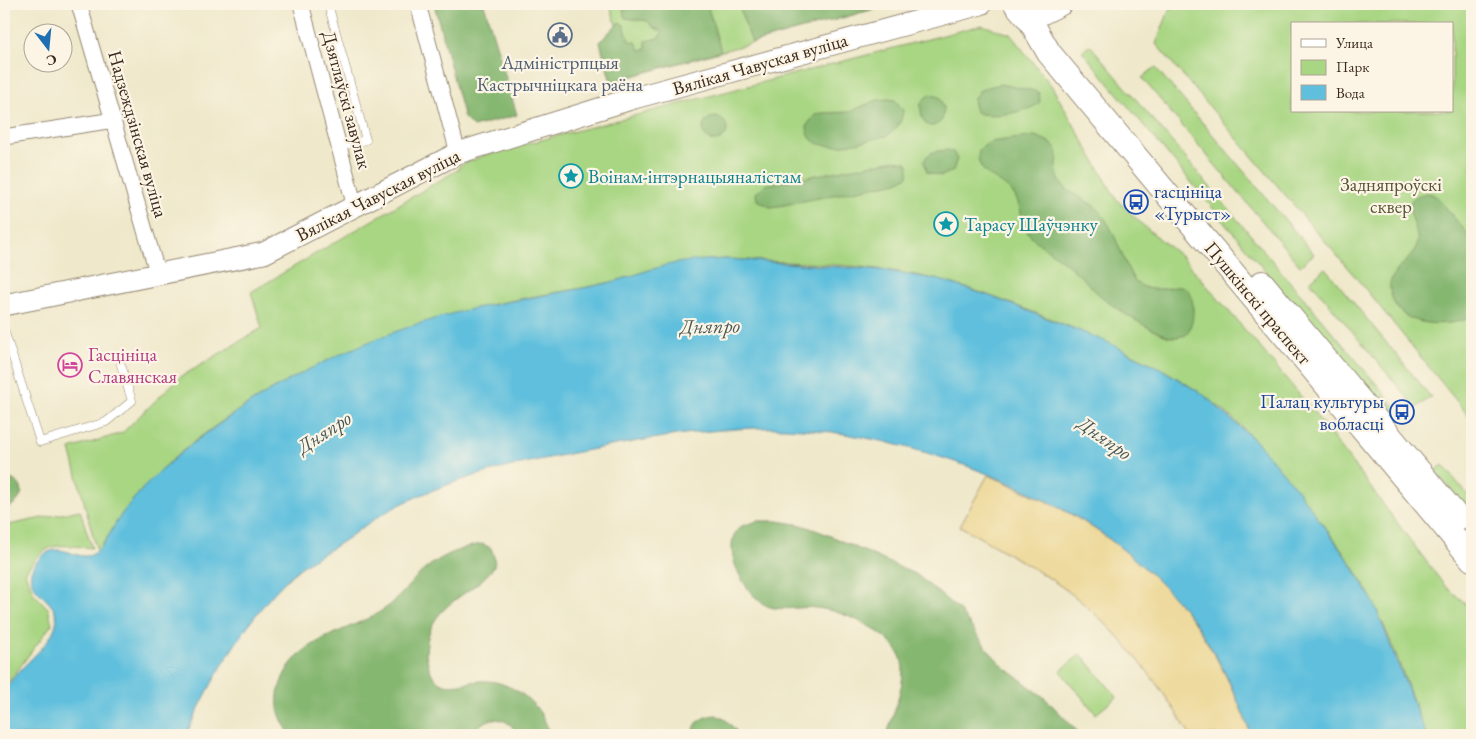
<svg xmlns="http://www.w3.org/2000/svg" width="1476" height="739" viewBox="0 0 1476 739" font-family="'EB Garamond',serif">
<style>
.green{fill:#a9d683;stroke:#728050;fill-rule:evenodd}
.forest{fill:#86b771;stroke:#607048}
.sand{fill:#eeda9e;stroke:#94825e}
.water{fill:#5fbfdd;stroke:#4d747e}
.lines{fill:none;stroke-linecap:round;stroke-linejoin:round}
.lane-casing{stroke:#958974;stroke-width:9}
.street-casing{stroke:#958974;stroke-width:17}
.secondary-casing{stroke:#958974;stroke-width:23}
.primary-casing{stroke:#958974;stroke-width:26}
.lane{stroke:#fff;stroke-width:8}
.street{stroke:#fff;stroke-width:15}
.secondary{stroke:#fff;stroke-width:21}
.primary{stroke:#fff;stroke-width:24}
.labels{text-anchor:middle;dominant-baseline:central;stroke-width:4.5;stroke-linejoin:round;paint-order:stroke}
.service-label{font-size:19px;fill:#4e5e75;stroke:#fcf5e5}
.street-label{font-size:19px;fill:#3b2a1e;stroke:#fcf5e5}
.culture-label{font-size:19px;fill:#0d838f;stroke:#fcf5e5;text-anchor:start}
.park-label{font-size:19px;fill:#565537;stroke:#fcf5e5}
.transit-label{font-size:19px;fill:#164399;stroke:#fcf5e5;text-anchor:start}
.hotel-label{font-size:19px;fill:#b23c85;stroke:#fcf5e5;text-anchor:start}
.water-label{font-size:20px;font-style:italic;fill:#465757;stroke:#fcf5e5}
</style>
<rect width="100%" height="100%" fill="#fcf5e5"/>
<filter id="ink" filterUnits="userSpaceOnUse"><feTurbulence type="fractalNoise" baseFrequency=".02" numOctaves="2"/><feDisplacementMap in="SourceGraphic" scale="10" xChannelSelector="R" yChannelSelector="G"/><feConvolveMatrix kernelMatrix="1 2 1 2 8 2 1 2 1" color-interpolation-filters="sRGB"/></filter>
<filter id="wash" filterUnits="userSpaceOnUse"><feTurbulence type="fractalNoise" baseFrequency=".0096" numOctaves="4" result="noise"/><feDisplacementMap in="SourceGraphic" scale="20" xChannelSelector="R" yChannelSelector="G"/><feGaussianBlur stdDeviation="1.12" result="paint"/><feColorMatrix in="noise" values="0 0 0 0 0 0 0 0 0 0 0 0 0 0 0 0 0 1.4 0 .05"/><feComposite in="paint" operator="in"/></filter>
<g filter="url(#wash)">
<rect width="100%" height="100%" fill="#efe8ca"/>
<path class="green" d="M610,4H892L611,82L600,42L616,25Z
M1183,4H1470L1472,6V420L1358,280L1156,44L1170,8ZM1292,24H1452V111H1292Z
M982,25L1010,34L1051,85L1117,200L1144,226L1183,258L1258,345L1313,411L1444,585L1472,609V735H1426C1406,684 1390,631 1363,583C1348,556 1329,532 1310,508C1279,467 1246,424 1203,395C1157,362 1104,341 1051,319C1009,303 966,285 921,276C859,263 792,263 729,259C681,260 635,278 588,287C549,294 508,300 469,310C360,338 229,400 149,482C129,503 115,529 97,551L70,449L122,433L179,378L262,328L251,292L459,169V166L487,154Z
M1090,45L1405,418L1395,427L1082,51Z
M1155,67L1314,254L1300,266L1142,78Z
M1325,268L1431,397L1416,408L1310,281Z
M1443,465L1472,500V515L1435,471Z
M80,510L92,548C57,544 45,541 25,573L34,594L48,608L52,624L4,688V526Z
M1081,654L1117,697L1096,714L1060,671Z"/>
<path class="forest" d="M434,4H484L517,115L473,127L464,118Z
M649,4H707L721,51L611,82L600,42L619,22L624,25L629,41L636,42L640,50H646V41L658,38L663,32L653,27L648,21L625,18L623,10Z
M738,4H892L752,43Z
M1000,84L1035,91L1039,93L1040,102C1032,112 987,119 976,112L973,100L979,91L985,88Z
M930,94L939,97L944,108L942,120C927,136 919,117 921,102Z
M888,99L895,100L903,110C902,122 897,130 886,136C865,140 806,161 807,125L815,115L822,113L849,112L877,100Z
M703 129a12 12 0 1 1 24 0a12 12 0 1 1-24 0Z
M1035,136C1075,149 1047,162 1061,183C1070,196 1090,199 1101,213C1117,234 1122,260 1135,282C1140,285 1146,289 1153,289C1174,290 1192,276 1193,309C1193,320 1192,326 1186,335C1179,337 1174,338 1167,336C1150,330 1115,309 1102,297C1090,287 1081,275 1069,266C1057,255 1041,247 1030,235C1019,222 1023,203 1011,191C997,177 974,174 979,150L990,142Z
M947,150L953,152L957,159L953,171L941,176L927,172L924,161C929,151 936,151 947,150Z
M895,160L906,162L909,165L908,176L898,182L779,206L770,207L757,200L756,193L765,185Z
M1430,193L1437,197L1472,239V317C1449,328 1399,328 1392,297C1390,292 1389,286 1391,281C1395,267 1411,261 1416,247C1424,227 1390,196 1430,193Z
M4,477C30,483 25,501 4,510Z
M757,521H778L802,525L826,534L917,575L959,610L989,651L1004,667L1045,698L1081,735H887C893,714 903,691 903,669C904,636 843,610 816,608C802,606 784,611 770,607C746,599 716,544 742,526C746,524 753,523 757,521Z
M482,544L491,548C493,554 496,560 494,566C492,570 487,575 484,578C463,597 435,607 428,637C427,644 425,652 427,659C435,700 462,679 488,681C515,683 545,707 549,735H516L512,726C497,713 481,720 471,735H421L411,731L397,735H291C280,720 274,705 280,686C294,637 350,633 386,608C401,597 410,582 424,570C439,557 462,547 482,544Z
M716,715L726,720L740,735H693C694,721 703,716 716,715Z"/>
<path class="sand" d="M988,475C1024,491 1063,507 1096,530C1123,548 1161,580 1181,605C1211,642 1235,690 1251,735H1190C1155,676 1110,618 1052,580C1022,561 991,544 960,526Z"/>
<path class="water" d="M729,259L882,270L940,280L990,296L1105,341L1160,368L1204,395L1257,442L1296,488L1350,562L1374,603L1426,735H1251C1235,690 1211,639 1179,603C1155,576 1125,549 1095,529C1014,474 883,431 785,428C720,426 653,438 589,450C521,463 450,477 388,511C373,519 359,530 345,540C331,550 314,557 300,568C253,606 211,680 186,735H4C4,725 1,699 5,691C17,666 48,651 56,624C63,598 13,590 37,561C60,534 78,567 96,552C107,543 112,527 121,515C139,490 163,467 187,448C269,383 369,333 471,309C516,299 562,293 608,283C626,279 642,271 660,267C683,260 705,260 729,259Z"/>
</g>
<g filter="url(#ink)">
<g class="lines">
<g class="lane-casing">
<path id="lane" d="M328,4L366,140L337,147
M4,330L40,442L106,422L132,401L121,365"/>
</g>
<g class="street-casing">
<path id="street" d="M79,4L158,275
M301,4L355,207
M418,4L458,153
M4,137L114,120"/>
</g>
<g class="secondary-casing">
<path id="secondary" d="M1030,20L1062,4
M4,305L264,253L458,153L634,98L981,4"/>
</g>
<g class="primary-casing">
<path id="primary" d="M1016,4L1030,20L1049,53L1472,559
M1262,283L1458,518"/>
</g>
<use href="#lane" class="lane"/>
<use href="#street" class="street"/>
<use href="#secondary" class="secondary"/>
<use href="#primary" class="primary"/>
</g>
</g>
<defs>
<g id="civic-ring" transform="scale(1.25)"><circle r="9.5" fill="#fcf5e5" stroke="#5c6f8a" stroke-width="1.5"/><path d="M-.6-6.5H3V-4.5H.6V-3L4-1V1h2V6H-6V1h2V-1L-.6-3ZM-1.2 2.5V6h2.4V2.5Z" fill="#5c6f8a"/></g>
<g id="sight-ring" transform="scale(1.25)"><circle r="9.5" fill="#fcf5e5" stroke="#0f9aa8" stroke-width="1.5"/><path d="M0-6L1.8-2.2L6-1.7L2.9 1.2L3.7 5.4L0 3.3L-3.7 5.4L-2.9 1.2L-6-1.7L-1.8-2.2Z" fill="#0f9aa8"/></g>
<g id="bus-ring" transform="scale(1.25)"><circle r="9.5" fill="#fcf5e5" stroke="#1a4fb4" stroke-width="1.5"/><path d="M-5-6H5V4H4V6H2V4H-2V6H-4V4H-5ZM-3.5-4V0h7V-4ZM-3.5 1.2v1.5H-2V1.2ZM2 1.2v1.5H3.5V1.2Z" fill="#1a4fb4"/></g>
<g id="hotel-ring" transform="scale(1.25)"><circle r="9.5" fill="#fcf5e5" stroke="#d1479c" stroke-width="1.5"/><path d="M-6-4.5h1.5V1H6V5H4.5V3h-9V5H-6ZM-4 0a1.8 1.8 0 1 1 3.6 0ZM.5 0V-2.5h3Q6-2.5 6 0Z" fill="#d1479c"/></g>
</defs>
<g fill-rule="evenodd">
<use href="#civic-ring" x="560" y="35"/>
<use href="#sight-ring" x="571" y="176"/>
<use href="#bus-ring" x="1136" y="202"/>
<use href="#sight-ring" x="946" y="224"/>
<use href="#hotel-ring" x="70" y="365"/>
<use href="#bus-ring" x="1402" y="412"/>
</g>
<g class="labels">
<g class="service-label">
<text x="560" y="62">Адміністрпцыя<tspan x="560" dy="22">Кастрычніцкага раёна</tspan></text>
</g>
<g class="street-label">
<text transform="translate(760 64) rotate(-16)">Вялікая Чавуская вуліца</text>
<text transform="translate(347 100) rotate(75)">Дзятлаўскі завулак</text>
<text transform="translate(138 134) rotate(74)">Надзеждзінская вуліца</text>
<text transform="translate(378 195) rotate(-27)">Вялікая Чавуская вуліца</text>
<text transform="translate(1258 303) rotate(50)">Пушкінскі праспект</text>
</g>
<g class="culture-label">
<text x="588" y="176">Воінам-інтэрнацыяналістам</text>
<text x="964" y="224">Тарасу Шаўчэнку</text>
</g>
<g class="park-label">
<text x="1391" y="184">Задняпроўскі<tspan x="1391" dy="22">сквер</tspan></text>
</g>
<g class="transit-label">
<text x="1154" y="191">гасцініца<tspan x="1154" dy="22">«Турыст»</tspan></text>
<text x="1384" y="401" text-anchor="end">Палац культуры<tspan x="1384" dy="22">вобласці</tspan></text>
</g>
<g class="hotel-label">
<text x="88" y="354">Гасцініца<tspan x="88" dy="22">Славянская</tspan></text>
</g>
<g class="water-label">
<text transform="translate(710 326) rotate(-1)">Дняпро</text>
<text transform="translate(324 432) rotate(-33)">Дняпро</text>
<text transform="translate(1105 438) rotate(35)">Дняпро</text>
</g>
</g>
<rect width="1476" height="739" fill="none" stroke="#fcf5e5" stroke-width="20"/>
<rect x="1291" y="22" width="162" height="90" fill="#fcf5e5" stroke="#afa495"/>
<rect x="1301" y="39" width="25" height="8" fill="#ffffff" stroke="#afa495"/>
<text x="1336" y="48" font-size="15" fill="#3b2a1e">Улица</text>
<rect x="1301" y="60" width="25" height="15" fill="#a9d683" stroke="#afa495"/>
<text x="1336" y="72" font-size="15" fill="#3b2a1e">Парк</text>
<rect x="1301" y="85" width="25" height="15" fill="#5fbfdd" stroke="#afa495"/>
<text x="1336" y="98" font-size="15" fill="#3b2a1e">Вода</text>
<g transform="translate(48 48) rotate(164)"><circle r="24" fill="#fcf5e5" stroke="#afa495"/>
<path d="M0-4L9 19L0 12L-9 19Z" fill="#1f6fb2"/>
<text y="-8" font-size="14" font-weight="bold" text-anchor="middle" fill="#3b2a1e">С</text>
</g>
</svg>
